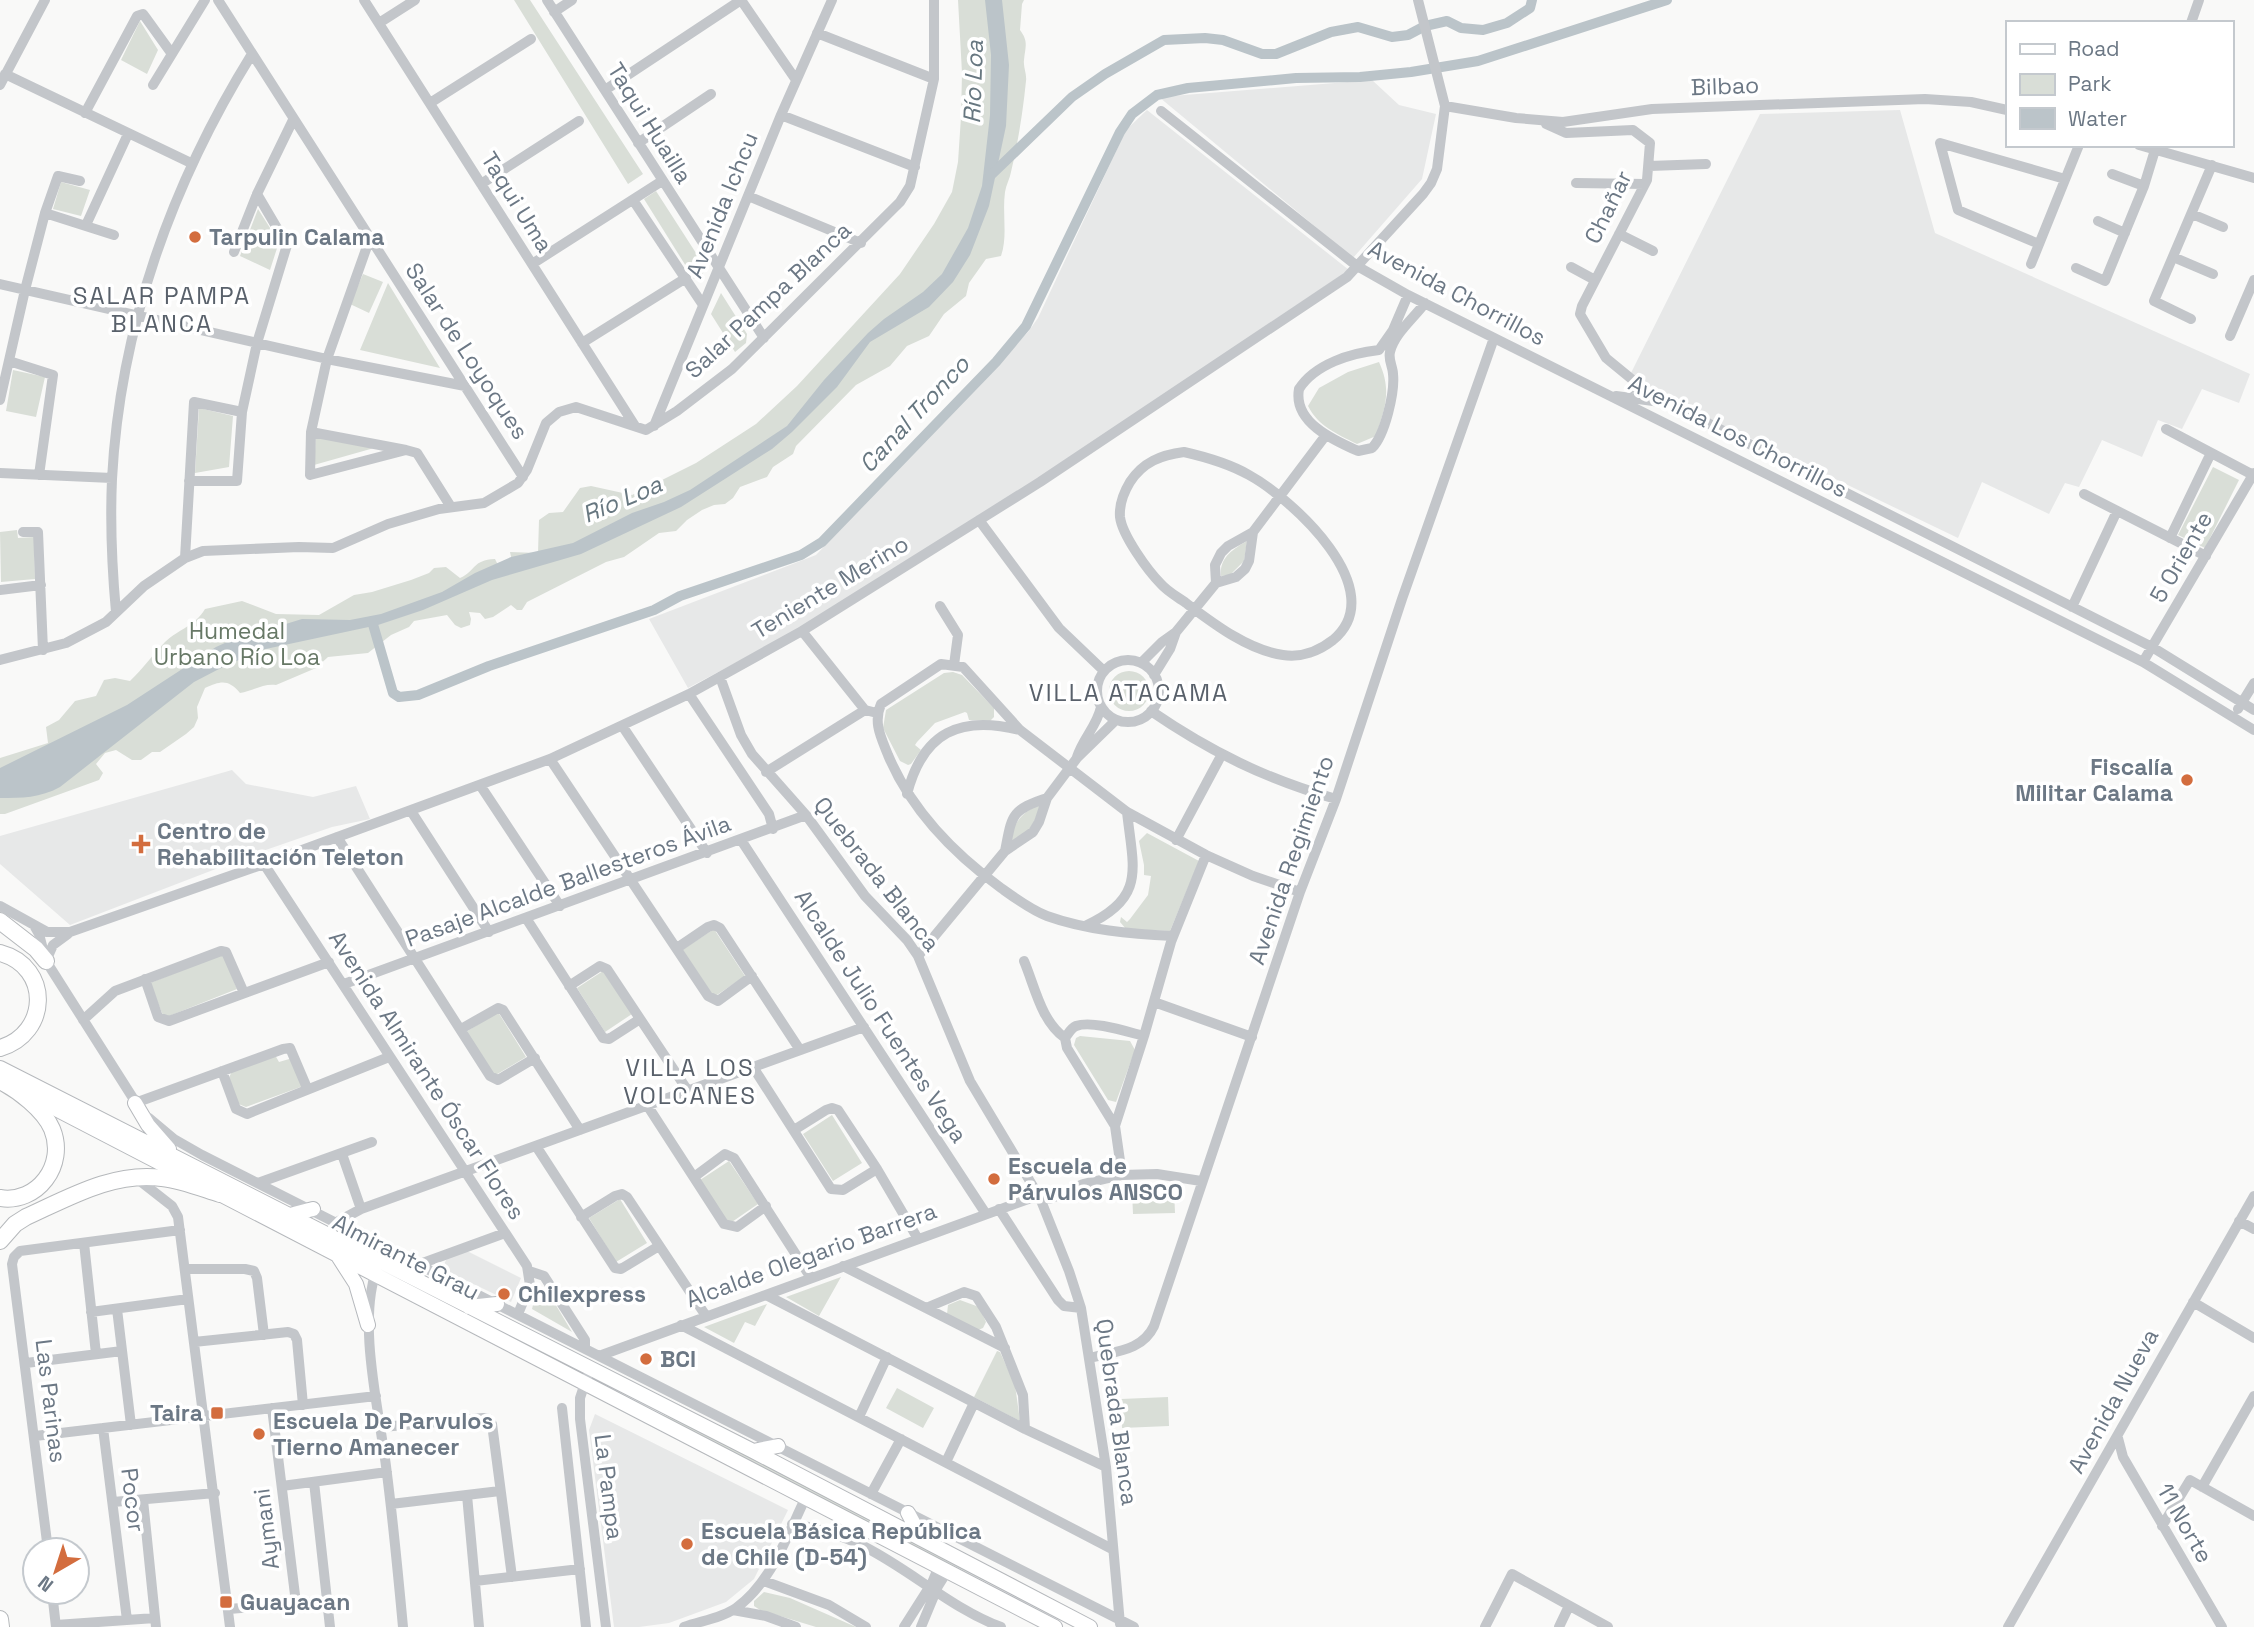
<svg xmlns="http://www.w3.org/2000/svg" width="2254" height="1627" viewBox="0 0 2254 1627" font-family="'Space Grotesk',sans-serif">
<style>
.built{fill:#e7e8e8}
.green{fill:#d9ded7}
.water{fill:#bbc4c9}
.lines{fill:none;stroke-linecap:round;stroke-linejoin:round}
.canal{stroke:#bbc4c9;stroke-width:10}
.major-casing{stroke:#b5b8bc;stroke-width:16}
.highway-casing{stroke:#b5b8bb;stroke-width:18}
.minor{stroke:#c3c6ca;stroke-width:10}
.major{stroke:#fff;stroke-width:14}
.highway{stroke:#fff;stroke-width:16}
.poi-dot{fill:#d36d3e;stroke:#fff;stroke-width:2.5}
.labels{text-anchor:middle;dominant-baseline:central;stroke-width:7;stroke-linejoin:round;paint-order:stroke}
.street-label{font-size:23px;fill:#6c7885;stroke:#fff}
.poi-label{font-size:23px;font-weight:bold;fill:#6c7885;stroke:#fff;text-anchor:start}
.park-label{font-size:23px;fill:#677866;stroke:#fff}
.water-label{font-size:24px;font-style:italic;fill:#677780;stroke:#fff}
.neighbourhood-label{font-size:24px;letter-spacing:2px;fill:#59616b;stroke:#fff}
</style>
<rect width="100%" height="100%" fill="#f9f9f8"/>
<path class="built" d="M1372,80L1399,105L1436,114L1422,179L1353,258L1159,97Z
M1147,110L1349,270L1038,479L801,628L688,688L649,619L816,555L1028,332L1038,318L1126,130Z
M1900,110L1935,233L2250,374L2239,403L2202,389L2182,429L2158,420L2142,457L2102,440L2079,487L2065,483L2049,514L1982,482L1958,538L1654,392L1631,373L1760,114Z
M232,770L246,784L313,797L356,786L370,819L332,827L257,853L70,925L0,864V836Z
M467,1251L521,1278L511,1302L442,1269L447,1258Z
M595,1414L788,1510L754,1579L726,1602L669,1623L639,1627H614L589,1430Z"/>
<path class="green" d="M514,0H530L643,174L628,184Z
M958,0H1024L1022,4L1020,30C1029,42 1025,47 1024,60C1023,67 1027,74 1026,81C1023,111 1018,143 1011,172C1010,178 1006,185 1005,192C1002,214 1008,236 1001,256L986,259L969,283L966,296L944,314L929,336L907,346L890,366L856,385L796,446L793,454L773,467L767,477L740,487L733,498L725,504L714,505L702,510L687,520L676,531L659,533L624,557L606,562L527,602L522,610H517L511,605L493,617L485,619L480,613L469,612L471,619L470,625L461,628L455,625L447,615L414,621L409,627L391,635L368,653L328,657L316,668L276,685C264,683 252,691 240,693C228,679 221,681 205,688L197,707L198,718L194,727L186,734L160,752H152L141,760H132L116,750L105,753L96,764L103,773L99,780L5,814H0V758L48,743L46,727L59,720L75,701L96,696L104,680L115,678L130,681C143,669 153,654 165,642C179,629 195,626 205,609L242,601L276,614L319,615L354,595L372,592L411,580L429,573L434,568L446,567L460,578C476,571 472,560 495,559L498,565L512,561L510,552L538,553L539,520L549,513L563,512L580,488L591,486L632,495L696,463L756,424L797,386L900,274L934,224L952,192L958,162L961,117L962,73Z
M140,21L158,50L147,74L121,60Z
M61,182L90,190L81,216L53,209Z
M656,191L705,267L701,279H694L644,199Z
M258,209L279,242L270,270L240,256Z
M363,274L383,282L369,313L350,304Z
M388,283L440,368L360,350Z
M721,293L747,334L746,343L735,352L711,314Z
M1379,362C1392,391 1385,407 1376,436L1357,444C1337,434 1318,426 1308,406L1319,388L1348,372Z
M13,370L45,377L36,417L6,411Z
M199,408L233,416L229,467L195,473Z
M316,437L374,448L314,465Z
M2213,467L2239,480L2205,548L2178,535Z
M17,530L18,538L34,537L35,579L1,582L0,532Z
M1247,541L1244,561L1230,575L1221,576C1219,558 1233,549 1247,541Z
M1109 691a20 20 0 1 1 40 0a20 20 0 1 1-40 0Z
M953,672L962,675L994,708V717L990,721L969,720L967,713L965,712L935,723L917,742L915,745L921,750L911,764L908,765L900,761L883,728L886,710L944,673Z
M1040,804C1036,823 1028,836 1010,843C1012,824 1022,812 1040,804Z
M1147,833L1199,861L1170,931L1126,929L1120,922L1121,917L1127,922L1130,919L1148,895L1151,876L1144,875V865L1139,841Z
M714,929L745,976L714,997L682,950Z
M223,954L237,989L164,1018L150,983Z
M603,971L632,1014L605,1032L577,988Z
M498,1012L526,1057L494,1076L466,1032Z
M1080,1036L1130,1041L1135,1050L1116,1102L1108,1100L1074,1045L1076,1038Z
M275,1055L279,1062L296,1057L306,1085L246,1107L236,1103L228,1080L232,1071Z
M832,1115L862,1163L833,1181L803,1134Z
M729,1161L758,1204L729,1224L700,1180Z
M1174,1189L1175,1213L1133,1214L1132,1191Z
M620,1199L647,1243L616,1262L589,1218Z
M841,1277L819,1316L786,1297Z
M538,1284L551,1297L572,1332L532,1309Z
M960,1300L979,1307L986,1322L983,1328L978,1330L947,1314L948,1305Z
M767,1304L755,1326L745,1322L734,1343L704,1327Z
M997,1351L1000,1352L1015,1385L1020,1421L974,1397Z
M897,1388L934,1408L923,1428L886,1408Z
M1168,1397L1169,1426L1122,1428L1121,1399Z
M654,1411L698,1429L1039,1604L1001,1589L918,1548Z
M764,1592L790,1598L856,1627H816L760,1610L754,1606V1601Z"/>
<path class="water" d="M985,0H1002L1009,65L1006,126L989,206L970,255L953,282L929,307L870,342L837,387L792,432L772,449L681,507L581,554L492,580L423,610L378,625L261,650L219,669L194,682L60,787C40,798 22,798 0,798V768L127,705L216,647L247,633L276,627L302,619L350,620L381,614L442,592L475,573L511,557L573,543L632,513L664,502L690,490L787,426L824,380L868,333L884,319L923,292L942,274L968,228L982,186L990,115L991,55Z"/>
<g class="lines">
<path class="canal" d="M990,176L1072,97L1105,74L1164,40L1205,38L1223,40L1262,54H1276L1331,32L1358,27L1392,37L1408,35L1425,26L1447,21L1461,28L1483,30L1507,23L1530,8L1532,0
M372,621L393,693L399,697L418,695L489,666L654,610L680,596L801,555L822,542L996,362L1026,326L1120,132L1132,114L1157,95L1188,88L1296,78L1360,77L1411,72L1478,61L1667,0"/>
<g class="major-casing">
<path id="major" d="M0,1068L753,1451L1090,1627
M25,1093L1055,1627
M135,1103L148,1125L169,1149
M290,1215L313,1209
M338,1256L356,1284L368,1325
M469,1307L497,1304
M753,1451L778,1446
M908,1513L922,1539"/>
</g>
<g class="highway-casing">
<path id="highway" d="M0,921L36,949L46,961
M0,953C52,967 49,1034 0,1048
M0,1081C18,1090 44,1110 52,1129C67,1165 37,1204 0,1198
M0,1241L15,1224L26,1217C68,1198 114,1171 162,1178C181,1180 201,1188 220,1194
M0,1619L1,1627"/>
</g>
<path class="minor" d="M218,0L523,477
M364,0L635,426
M547,0L764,338
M741,0L796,80
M554,12L572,0
M379,23L415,0
M2191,23L2199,0
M817,33L934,79
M5,74L191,163
M0,85L45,0
M153,85L205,0
M605,90L741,0
M430,103L531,39
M1445,106L1516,118L1563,122L1652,109L1925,99L1971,102L2007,110
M1161,111L1357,266L1408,295L2143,662L2254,730
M85,113L137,16L143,14L146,18L172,54
M781,115L915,167
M1546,124L1566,133L1633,130L1650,143L1647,180L1582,306L1580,314L1606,358L1634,381
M638,143L711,94
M2139,145L2254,178
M1649,166L1706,164
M2112,174L2144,186
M80,181L58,176L45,213L114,235
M1576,183L1645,184
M481,184L579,121
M748,196L861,243
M633,200L703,305
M2192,214L2223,227
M2098,221L2125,233
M86,225L128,134
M1619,234L1653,251
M2039,244L1958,210L1940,143L2065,179
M234,252L257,194
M2173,257L2213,274
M532,264L662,181
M2031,264L2079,145
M1571,267L1595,280
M2076,268L2105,281L2144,186L2155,150L2154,145
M0,284L327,359L465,386
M1408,295L1393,330L1379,350C1351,353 1315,364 1299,389C1293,422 1333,440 1358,451L1372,448C1385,435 1395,392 1393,374C1393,367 1388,360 1390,352C1394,334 1414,318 1425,303
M2191,319L2154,301L2212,165
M2230,336L2254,280
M582,343L686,278
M9,361L53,375L39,475
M1632,388L1634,381L1656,400
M1616,396L1668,403L2152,647L2254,710
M0,400L25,290L45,213
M654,426L781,115L832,0
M2166,429L2253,475
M311,432L327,359L370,238
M406,450L310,475L311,432L406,450L417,453L451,507
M1184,452C1206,457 1228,463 1249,475C1291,498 1393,590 1333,640C1319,651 1301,658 1283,655C1248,650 1214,624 1186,603C1178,597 1168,592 1161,584C1148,571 1122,535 1120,517C1119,504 1124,492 1130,482C1143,462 1161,455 1184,452Z
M0,473L112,478
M189,481H237L242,412L257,343L287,245L257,194L293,120
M2084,494L2206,556
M979,520L1059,628L1104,671
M23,532H38L43,650
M2170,538L2211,453
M185,558L194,402L242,412
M1216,583L1215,565L1221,553L1228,546L1253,532L1326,435
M0,590L41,585
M940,606L958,635L954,665
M2072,607L2117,511
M116,612C112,568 110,524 112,479C120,327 172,183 252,54
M802,631L865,710
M0,660L66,643L106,622L144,586L185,558L203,551L299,547L333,548L388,524L439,509L484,503L518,483L527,470L546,423L559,412L576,407L646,430L677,411L732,369L900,202L910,186L934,79V0
M1097 691a31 31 0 1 1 62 0a31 31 0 1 1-62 0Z
M2143,662L2254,473
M1141,663L1162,642L1176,632L1216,583L1236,577L1245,569L1249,561L1253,532
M1154,675L1170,649L1176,632
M720,677L741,735L752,754L806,815L865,896L907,940L918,956L970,1081L1040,1198L1069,1271L1081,1308L1106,1467L1120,1624
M689,694L769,814L773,829
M2238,709L2254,683
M1151,711C1211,752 1266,779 1336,799
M623,727L707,853
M1077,757C1083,738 1097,726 1101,707
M550,759L708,996L718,1001L752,976
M766,772L865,710L877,713
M480,785L560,906
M907,794C923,732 960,715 1020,730
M411,811L489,932
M337,837L490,1076L498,1080L535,1058
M741,840L986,1214
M1176,840L1222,754
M1005,851C1012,816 1010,810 1047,798
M264,864L527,1266L530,1285L518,1314
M0,906L47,932H70L264,864L550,759L689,694L802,631L1040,482L1347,277L1423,194L1431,183L1437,169L1445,106L1418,0
M526,918L603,1038L609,1039L640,1019
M1085,926C1147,898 1133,868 1127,812
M35,927L39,934L46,961L138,1106
M1173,936C1131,934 1086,930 1047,916C1031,910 1015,898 1001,888C953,853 911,810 888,755C881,737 873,723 881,704L941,664L963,667L1020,730L1127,812L1206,855L1253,876L1300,892
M677,948L708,927L714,925L720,928L800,1050
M918,956L1005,851L1033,832L1039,822L1047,798L1077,758L1116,720
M46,961L53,945L68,934
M1024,961C1035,987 1041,1021 1065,1038L1067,1048L1115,1126L1122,1175
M145,979L158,1017L169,1021L329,962
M344,984L806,815
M569,986L600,966L607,969L688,1091
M1154,1002L1252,1037
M83,1020L115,991L221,951L226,952L244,993
M461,1029L498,1008L503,1010L580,1130
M1065,1038C1068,1034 1071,1028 1076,1026C1092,1020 1128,1032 1144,1036
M753,1067L831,1189L843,1190L877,1169
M222,1071L236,1109L247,1114L389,1057
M135,1103L283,1049L290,1048L307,1088
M647,1105L724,1224L737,1227L766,1206
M149,1118L174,1139L202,1155L1134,1627
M1115,1126L1144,1036L1171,942L1206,855
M794,1130L826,1110L832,1108L838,1110L877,1169L918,1239
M536,1146L615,1268L621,1269L659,1246
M342,1154L361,1209
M135,1177L172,1206L178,1217L230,1627
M694,1177L725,1154L734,1158L811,1278
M258,1183L372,1142
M999,1209L1058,1300L1064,1306L1081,1308
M581,1217L615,1196L622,1194L627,1197L706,1316
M2239,1221L2254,1229
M337,1222L361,1209L864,1027
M84,1243L96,1354
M420,1264L505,1233
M843,1266L1005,1348
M185,1269H245L254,1271L257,1278L264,1335
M377,1269C357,1321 379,1410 386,1466C393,1520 398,1573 403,1627
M529,1271L544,1276L585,1340V1349
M766,1295L1025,1429L1106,1467
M2193,1302L2254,1338
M926,1308L964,1292L976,1296L996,1327L1023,1395L1025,1429
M117,1309L131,1425
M91,1312L188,1299
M681,1325L1112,1549
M194,1342L288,1332L294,1334L297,1340L303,1405
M599,1356L1031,1198L1050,1199L1083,1184L1122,1175L1157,1174L1201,1181
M1090,1358C1116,1351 1142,1351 1154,1326L1300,892L1336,799L1402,599L1494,338
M26,1363L122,1351
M587,1377L580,1398V1419L606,1627
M272,1408L296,1603
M562,1408L586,1627
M859,1417L887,1357
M382,1427L483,1418L489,1419L492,1424L512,1577
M103,1428L127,1620
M35,1436L376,1396
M2118,1438L2123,1457L2222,1627
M946,1462L974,1403
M314,1482L330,1627
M282,1486L387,1472
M2202,1487L2254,1396
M871,1494L901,1439
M467,1495L479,1627
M143,1500L156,1627
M113,1502L215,1493
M391,1504L500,1491
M792,1524C818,1528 842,1535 865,1547C912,1571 951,1608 1001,1627
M2162,1526L2190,1480L2254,1516
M48,1550L12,1264L14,1257L20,1251L180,1230
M475,1581L580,1569
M764,1581L829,1605L866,1627
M52,1592L56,1627
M229,1609L327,1601
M733,1610L766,1616L796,1627
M56,1625L155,1618
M684,1627C700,1621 722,1618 736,1608C771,1583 787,1536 805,1499
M904,1627L932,1583L939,1566
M921,1627L938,1586L948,1570
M1485,1627L1512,1574L1608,1627
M1559,1627L1569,1606
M2008,1627L2254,1196"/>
<use href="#major" class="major"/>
<use href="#highway" class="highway"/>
</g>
<g class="poi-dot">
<circle cx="195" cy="237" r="7"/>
<circle cx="2187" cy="780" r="7"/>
<path d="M137.5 833.5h7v7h7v7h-7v7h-7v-7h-7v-7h7z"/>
<circle cx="994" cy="1179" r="7"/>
<circle cx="504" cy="1294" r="7"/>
<circle cx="646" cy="1359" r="7"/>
<rect x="210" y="1406" width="14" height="14" rx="3.5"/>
<circle cx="259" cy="1434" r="7"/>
<circle cx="687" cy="1544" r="7"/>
<rect x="219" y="1595" width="14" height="14" rx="3.5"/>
</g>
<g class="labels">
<g class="street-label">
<text transform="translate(1725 86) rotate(-2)">Bilbao</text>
<text transform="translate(650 123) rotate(58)">Taqui Huailla</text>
<text transform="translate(517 202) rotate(58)">Taqui Uma</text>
<text transform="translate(722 205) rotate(-68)">Avenida Ichcu</text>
<text transform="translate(1608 207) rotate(-64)">Chañar</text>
<text transform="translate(1457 293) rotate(28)">Avenida Chorrillos</text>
<text transform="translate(768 300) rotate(-43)">Salar Pampa Blanca</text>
<text transform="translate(467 351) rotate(57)">Salar de Loyoques</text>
<text transform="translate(1738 436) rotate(27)">Avenida Los Chorrillos</text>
<text transform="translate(2181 557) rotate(-60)">5 Oriente</text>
<text transform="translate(830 587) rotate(-31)">Teniente Merino</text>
<text transform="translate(1291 860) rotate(-71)">Avenida Regimiento</text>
<text transform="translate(877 874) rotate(52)">Quebrada Blanca</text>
<text transform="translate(568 881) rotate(-20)">Pasaje Alcalde Ballesteros Ávila</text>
<text transform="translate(881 1016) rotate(57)">Alcalde Julio Fuentes Vega</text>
<text transform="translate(427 1075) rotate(57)">Avenida Almirante Óscar Flores</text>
<text transform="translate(811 1255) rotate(-20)">Alcalde Olegario Barrera</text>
<text transform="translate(406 1257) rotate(27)">Almirante Grau</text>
<text transform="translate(51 1401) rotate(83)">Las Parinas</text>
<text transform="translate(2113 1401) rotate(-61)">Avenida Nueva</text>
<text transform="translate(1117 1412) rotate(82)">Quebrada Blanca</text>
<text transform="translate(609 1487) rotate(83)">La Pampa</text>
<text transform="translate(133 1500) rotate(83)">Pocor</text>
<text transform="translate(2185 1523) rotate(60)">11 Norte</text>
<text transform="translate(266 1529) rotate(-97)">Aymani</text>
</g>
<g class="poi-label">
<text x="209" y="237">Tarpulin Calama</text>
<text x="2173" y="767" text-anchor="end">Fiscalía<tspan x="2173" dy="26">Militar Calama</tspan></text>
<text x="157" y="831">Centro de<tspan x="157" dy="26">Rehabilitación Teleton</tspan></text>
<text x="1008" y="1166">Escuela de<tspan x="1008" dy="26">Párvulos ANSCO</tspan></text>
<text x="518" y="1294">Chilexpress</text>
<text x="660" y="1359">BCI</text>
<text x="203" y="1413" text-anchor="end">Taira</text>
<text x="273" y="1421">Escuela De Parvulos<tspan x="273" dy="26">Tierno Amanecer</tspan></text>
<text x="701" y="1531">Escuela Básica República<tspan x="701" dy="26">de Chile (D-54)</tspan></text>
<text x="240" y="1602">Guayacan</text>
</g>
<g class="park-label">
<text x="237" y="631">Humedal<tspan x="237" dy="26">Urbano Río Loa</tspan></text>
</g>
<g class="water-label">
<text transform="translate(973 82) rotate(-88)">Río Loa</text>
<text transform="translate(914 414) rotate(-47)">Canal Tronco</text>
<text transform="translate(622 499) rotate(-23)">Río Loa</text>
</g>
<g class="neighbourhood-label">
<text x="162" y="295">SALAR PAMPA<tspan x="162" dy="28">BLANCA</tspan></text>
<text x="1129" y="692">VILLA ATACAMA</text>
<text x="690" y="1067">VILLA LOS<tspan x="690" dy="28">VOLCANES</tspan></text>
</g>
</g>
<rect x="2006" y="21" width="228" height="126" fill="#ffffff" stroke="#c4c9ce" stroke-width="2"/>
<rect x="2020" y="44" width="35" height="10" fill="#ffffff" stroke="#c4c9ce" stroke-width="2"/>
<text x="2068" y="56" font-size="21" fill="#6c7885">Road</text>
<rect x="2020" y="74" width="35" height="21" fill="#d9ded7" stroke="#c4c9ce" stroke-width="2"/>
<text x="2068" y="91" font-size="21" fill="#6c7885">Park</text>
<rect x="2020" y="108" width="35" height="21" fill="#bbc4c9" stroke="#c4c9ce" stroke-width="2"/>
<text x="2068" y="126" font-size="21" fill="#6c7885">Water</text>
<g transform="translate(56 1571) rotate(219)"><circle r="33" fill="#ffffff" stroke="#c4c9ce" stroke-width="2"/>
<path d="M0-5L12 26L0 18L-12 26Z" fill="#d36d3e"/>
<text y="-10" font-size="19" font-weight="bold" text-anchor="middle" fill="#6c7885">N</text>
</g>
</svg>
